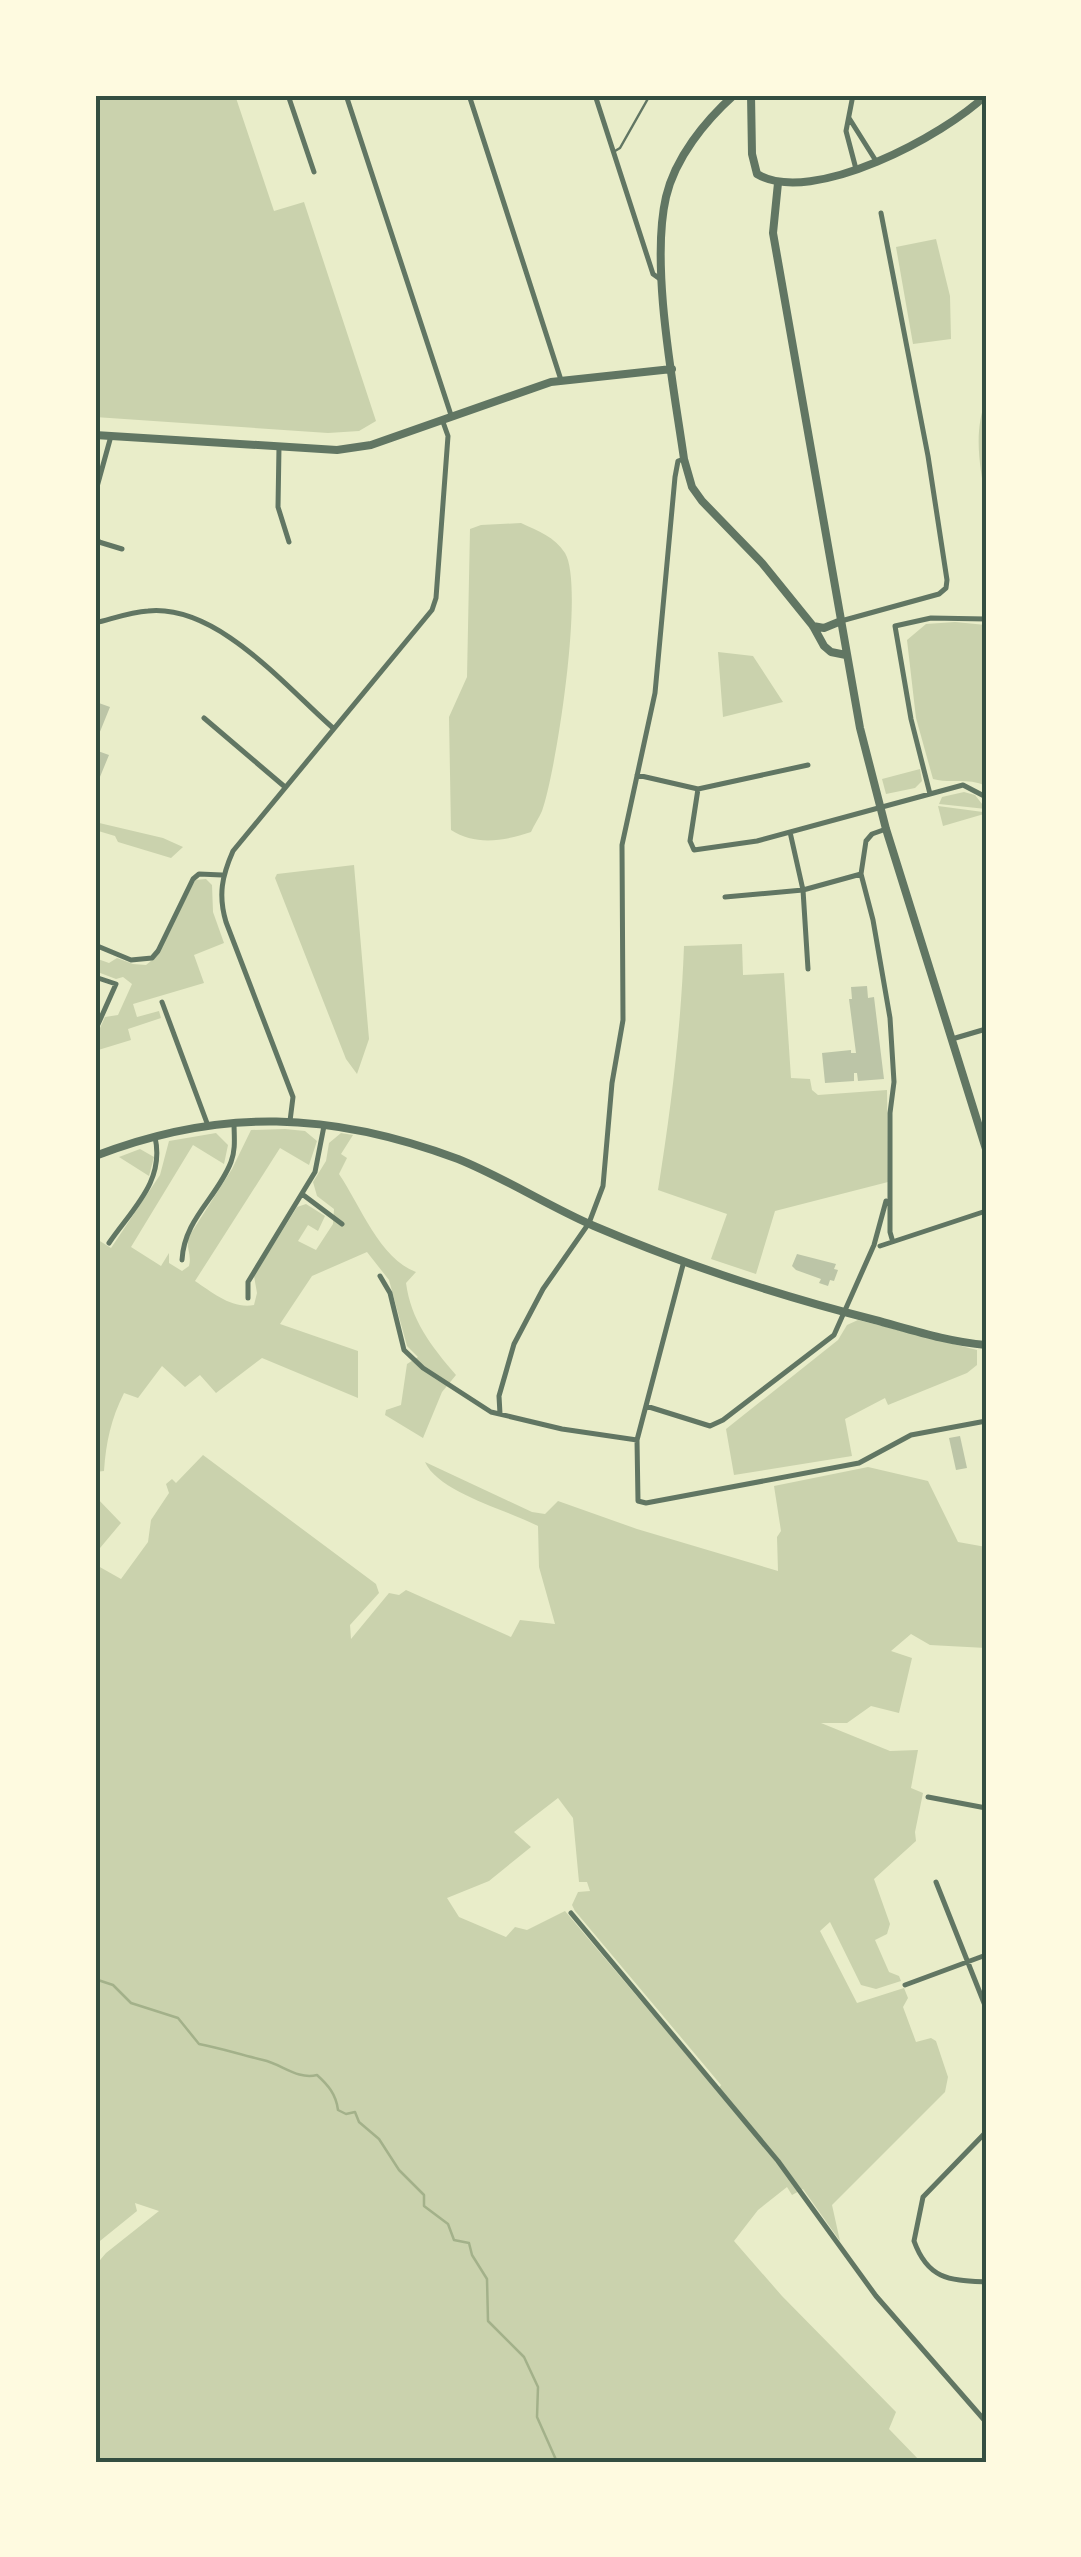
<svg xmlns="http://www.w3.org/2000/svg" width="1081" height="2557" viewBox="0 0 1081 2557" font-family="'Source Sans 3',sans-serif">
<style>
.green{fill:#cad2ad;fill-rule:evenodd}
.lines{fill:none;stroke-linecap:round;stroke-linejoin:round}
.stream{stroke:#a3b18a;stroke-width:2.5}
.building{fill:#bcc5a7}
.service{stroke:#617663;stroke-width:2.5}
.minor{stroke:#617663;stroke-width:5}
.tertiary{stroke:#617663;stroke-width:8}
.neatline{fill:none;stroke:#344e41;stroke-width:4}
</style>
<rect width="100%" height="100%" fill="#e9edc9"/>
<path class="green" d="M95,95H235L274,211L304,202L376,421L359,431L328,433L95,417Z
M936,239L950,296L951,339L913,344L896,247Z
M986,400V501C980,468 973,432 986,400Z
M521,523C538,531 555,537 565,553C585,586 556,772 542,811C539,818 534,825 531,832C505,841 475,846 451,830L449,717L467,677L470,529L481,525Z
M955,622L986,625V786C967,777 951,784 933,779L916,718L907,640L926,624Z
M718,652L753,656L783,702L723,717Z
M920,769L922,781L915,788L886,794L882,779Z
M964,792L975,795L986,809L939,804L942,797Z
M938,806L983,812L984,814L943,826Z
M95,822L163,838L183,847L171,858L118,842L115,836L95,830Z
M354,865L369,1039L357,1074L346,1059L275,878L277,874Z
M206,879L212,885L213,912L224,943L194,955L204,983L133,1004L137,1017L159,1011L161,1018L128,1029L131,1040L95,1051V1039L105,1017L118,1015L132,984L123,977L116,979L95,971V958L109,963L117,958L133,964L146,965L157,956L195,880Z
M742,944L743,975L784,973L791,1078L810,1079L812,1090L818,1095L887,1090L888,1182L775,1211L756,1274L711,1259L727,1214L658,1190C671,1109 681,1028 684,946Z
M285,1129L305,1131L317,1141L309,1165L280,1148L195,1281C213,1293 232,1309 254,1305L257,1293L254,1276L297,1207L306,1204L325,1216L318,1231L308,1225L298,1241L316,1250L333,1224L334,1209L317,1196L313,1182L326,1161L329,1143L341,1133L353,1135L341,1154L347,1158L339,1174C360,1205 380,1259 416,1272L406,1283C411,1320 431,1346 456,1375L442,1392L423,1438L385,1415L386,1410L401,1405L407,1364L418,1357L407,1346L389,1280L367,1252L312,1276L280,1324L358,1351V1398L262,1358L216,1393L200,1375L185,1387L162,1366L138,1398L124,1393C111,1419 106,1442 104,1471L95,1472V1238L111,1248L160,1175L169,1141L216,1133L228,1145L224,1164L193,1145L131,1247L161,1266L169,1253V1263L182,1271L189,1266C192,1255 186,1248 188,1238L232,1169L251,1130Z
M140,1149L154,1157L149,1176L119,1157Z
M858,1320L977,1350V1365L967,1373L888,1405L885,1398L845,1419L852,1456L734,1475L726,1429L838,1340L847,1325Z
M203,1455L376,1584L379,1593L350,1625L351,1639L389,1593L399,1595L406,1590L511,1637L520,1620L555,1624L539,1567L538,1526C508,1510 439,1493 425,1462L532,1512L545,1514L558,1501L637,1529L778,1571L777,1537L781,1531L774,1486L868,1467L928,1481L958,1542L986,1547V1648L930,1645L911,1634L891,1651L912,1658L899,1713L871,1706L847,1723H821L890,1751L918,1750L911,1788L923,1793L915,1832L916,1841L874,1879L890,1924L887,1934L875,1940L889,1972L899,1976L901,1981L876,1989L861,1985L830,1922L820,1931L857,2003L904,1988L908,1998L903,2007L916,2042L931,2038L936,2041L948,2077L945,2092L832,2205L840,2241L803,2189L792,2195L787,2187L758,2210L734,2241L782,2296L896,2412L889,2429L921,2462H95V2266L106,2253L159,2211L135,2203L137,2211L95,2245V1569L98,1566L121,1579L148,1542L151,1520L169,1493L166,1484L172,1479L176,1483ZM558,1798L573,1818L579,1882H587L590,1891L578,1892L572,1905L575,1911L721,2085L717,2091L565,1911L527,1930L515,1927L506,1937L459,1917L447,1898L489,1881L531,1847L514,1832Z
M95,1496L121,1523L95,1554Z"/>
<g class="lines">
<path class="stream" d="M95,1979L113,1985L131,2003L178,2018L199,2044C221,2048 241,2055 263,2060C282,2064 297,2080 317,2075C328,2085 336,2094 338,2110L346,2114L355,2112L359,2122L379,2139L399,2170L424,2195V2206L448,2224L454,2240L469,2243L472,2255L487,2279L488,2321L524,2357L538,2387L537,2417L557,2462"/>
</g>
<path class="building" d="M96,702L110,707L95,744V704Z
M95,750L109,755L95,789Z
M867,986L868,998L874,997L884,1079L858,1081L857,1073H854V1081L825,1083L822,1053L851,1050V1053H856L849,999H852L851,987Z
M797,1254L836,1264L834,1269L838,1270L834,1281L830,1280L828,1286L819,1283L821,1279L796,1270L792,1266Z
M960,1436L967,1468L956,1470L949,1438Z"/>
<g class="lines">
<path class="service" d="M615,151L620,148L650,95"/>
<path class="minor" d="M288,95L314,172
M346,95L451,415
M469,95L561,380
M595,95L653,274L660,279
M853,95L846,131L856,169
M849,118L876,161
M279,447L278,507L289,542
M95,494L111,436
M95,535L99,542L122,549
M841,621L939,594L946,588L947,580L928,456L881,213
M95,623C112,619 130,612 148,611C217,604 285,686 333,728
M204,718L285,787
M637,775L698,789L808,765
M698,789L690,841L694,850L757,841L963,785L986,797
M930,794L911,719L895,626L931,618L986,619
M886,829L872,834L866,841L861,874L873,920L890,1018L894,1082L890,1113V1232L892,1239
M790,832L803,890L808,969
M725,897L803,890L861,874
M95,945L131,960L152,958L158,951L193,879L199,874L222,875
M95,977L116,984L95,1031
M162,1002L207,1123
M952,1039L986,1029
M290,1121L293,1097L226,922C218,895 222,876 233,851L432,610L436,598L448,436L443,422
M302,1194L342,1224
M109,1243C133,1208 165,1181 155,1137
M880,1246L986,1211
M182,1260C184,1219 217,1198 231,1162C236,1149 234,1136 234,1122
M684,1261L637,1440L638,1501L646,1503L859,1463L911,1435L986,1421
M380,1276L390,1293L404,1350L423,1368L491,1412L562,1429L637,1440
M248,1298V1282L315,1172L324,1126
M646,1406L710,1426L723,1420L834,1335L874,1245L886,1201
M500,1414L499,1396L514,1344L543,1289L589,1223L603,1186L612,1083L623,1020L622,845L655,693L675,477L678,461L684,459
M928,1797L986,1808
M936,1882L986,2008
M571,1913L778,2161L876,2296L986,2422
M905,1985L986,1955
M986,2132L923,2197L914,2241C928,2280 950,2280 986,2282"/>
<path class="tertiary" d="M734,95C705,121 675,158 666,197C650,266 674,388 684,459L692,487L702,501L762,563L813,626L824,646L831,652L846,655
M751,95L752,154L757,174C812,207 945,135 986,95
M778,183L773,233L860,728L886,829L986,1149
M95,435L337,450L371,445L551,382L672,369
M813,626L824,628L841,621
M95,1156C221,1107 332,1112 458,1159C505,1178 548,1206 594,1226C685,1265 780,1296 875,1320C912,1330 948,1342 986,1345"/>
</g>
<rect width="1081" height="2557" fill="none" stroke="#fefae0" stroke-width="195"/>
<rect x="98" y="98" width="886" height="2362" class="neatline"/>
</svg>
